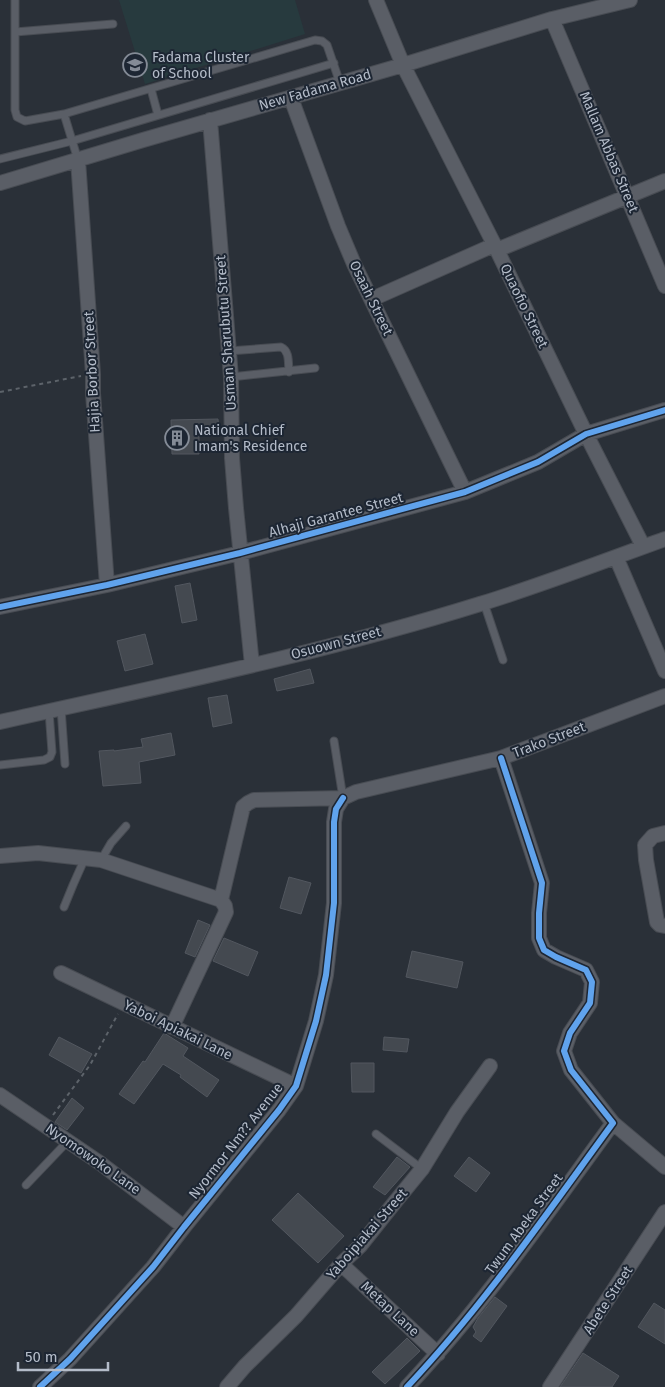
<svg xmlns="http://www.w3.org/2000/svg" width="665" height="1387" viewBox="0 0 665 1387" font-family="'Fira Sans',sans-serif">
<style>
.green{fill:#273a3e}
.building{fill:#444950;stroke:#52575f}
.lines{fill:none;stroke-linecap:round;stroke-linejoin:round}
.service-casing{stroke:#484c53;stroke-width:9}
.minor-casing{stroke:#484c53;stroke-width:16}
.path{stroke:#5d636a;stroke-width:2;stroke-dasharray:4 4;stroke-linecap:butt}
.service{stroke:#5a5e66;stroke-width:7}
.minor{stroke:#5a5e66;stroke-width:14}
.cycleway-casing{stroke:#1d2633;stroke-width:9}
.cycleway{stroke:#60a3ed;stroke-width:6}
.labels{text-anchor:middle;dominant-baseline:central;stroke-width:4;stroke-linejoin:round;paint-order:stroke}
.poi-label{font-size:14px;fill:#b4bcc9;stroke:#1d2633;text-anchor:start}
.street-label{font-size:14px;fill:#b4bcc9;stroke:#1d2633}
</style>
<rect width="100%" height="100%" fill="#2a3038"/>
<path class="green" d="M119,0H295L305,34L145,84Z"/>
<path class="building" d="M218,419L219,431H199V454H172L171,420Z
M190,583L197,620L182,623L175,586Z
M145,634L153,664L125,671L117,641Z
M310,669L314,683L277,691L274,679Z
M227,695L232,723L213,727L208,698Z
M171,733L175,755L139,762L141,783L103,786L99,751L114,750V751L143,747L141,739Z
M289,877L311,883L301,914L280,908Z
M198,920L210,925L195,957L185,953Z
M224,938L258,952L248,976L213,961Z
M412,951L463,962L457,988L406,977Z
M164,1033L188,1048L183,1056L219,1080L207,1097L180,1077L181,1075L163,1064L134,1104L119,1094L143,1061L145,1062Z
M59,1037L92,1054L81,1073L49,1055Z
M384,1037L409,1039L407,1052L383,1050Z
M351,1063H374V1092H352Z
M72,1098L84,1108L67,1130L55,1122Z
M397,1157L410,1167L385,1195L373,1187Z
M469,1157L490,1173L476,1192L454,1176Z
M298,1193L344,1236L318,1263L272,1220Z
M495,1297L507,1306L481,1342L473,1336L476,1332L473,1327L478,1318Z
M654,1303L665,1310V1344L638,1327Z
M407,1338L420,1351L385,1384L372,1372Z
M583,1353L619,1376L612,1387H560Z"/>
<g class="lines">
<g class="service-casing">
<path id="service" d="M15,0V110L17,117L25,121L64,114L315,40L322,41L327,45L340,83
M15,32L113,24
M151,89L158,115
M64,114L78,160
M0,159L72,141L334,63
M229,351L281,347C290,351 288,363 289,372
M231,377L315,368
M484,603L503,660
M61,708L65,764
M334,741L343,798
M0,765L44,760L50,757L52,752L49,711
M101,860L111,843L126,826
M64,907L73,885L85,858
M376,1134L422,1169
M26,1185L68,1141"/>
</g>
<g class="minor-casing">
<path id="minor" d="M376,0L403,65L497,250L586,434L643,546
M552,19L665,286
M291,98L338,226L354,264L465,492
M210,120L231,377L232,458L236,508L252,665
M78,160L93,374V393L107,585
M0,183L143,140L403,65L552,19L630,0
M497,250L665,181
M372,299L494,245
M616,557L665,671
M0,607L107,585L240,553L465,492L538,462L586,434L665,410
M0,722C161,686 323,653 480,604C542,585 604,561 665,539
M665,833L653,836L645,845L646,860L657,922L660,925L665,926
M0,856L38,853L101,860L221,900L225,906L226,912L172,1027
M221,900L243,807L248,803L254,800L343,798L356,792L501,758L665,696
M61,973L296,1086
M0,1095L100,1163L184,1227
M613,1123L665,1167
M341,1264L438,1354
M40,1387L70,1359L153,1267L184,1227L279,1110L296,1086L316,1021L326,975L334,903V822L336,809L343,798
M227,1387L245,1366L296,1316L341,1264L360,1246L395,1202L422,1169L457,1112L490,1066
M407,1387C484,1305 547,1213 613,1123L571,1070L564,1051L570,1033L590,1003L592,982L586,970L556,957L544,950L539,938V913L542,883L501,758
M550,1387L665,1212"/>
</g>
<path class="path" d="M0,392L81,376
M53,1115L90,1065L118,1014"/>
<use href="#service" class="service"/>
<use href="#minor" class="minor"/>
<g class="cycleway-casing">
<path id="cycleway" d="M0,607L107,585L240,553L465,492L538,462L586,434L665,410
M40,1387L70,1359L153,1267L184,1227L279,1110L296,1086L316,1021L326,975L334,903V822L336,809L343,798
M407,1387C484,1305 547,1213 613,1123L571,1070L564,1051L570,1033L590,1003L592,982L586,970L556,957L544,950L539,938V913L542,883L501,758"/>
</g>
<use href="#cycleway" class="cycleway"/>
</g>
<defs>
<g id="school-ring" transform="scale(1.25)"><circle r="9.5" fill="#1d2633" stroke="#848b96" stroke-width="1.5"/><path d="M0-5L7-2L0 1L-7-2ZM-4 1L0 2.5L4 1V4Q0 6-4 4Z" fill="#848b96"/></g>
<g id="building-ring" transform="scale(1.25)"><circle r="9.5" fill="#1d2633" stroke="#848b96" stroke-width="1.5"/><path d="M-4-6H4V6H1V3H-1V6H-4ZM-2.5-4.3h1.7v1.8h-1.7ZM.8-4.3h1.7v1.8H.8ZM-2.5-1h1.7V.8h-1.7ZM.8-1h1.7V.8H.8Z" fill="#848b96"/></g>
</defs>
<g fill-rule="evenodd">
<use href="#school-ring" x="135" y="65"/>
<use href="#building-ring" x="177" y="438"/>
</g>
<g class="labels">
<g class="poi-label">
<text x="152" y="57">Fadama Cluster<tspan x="152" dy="16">of School</tspan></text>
<text x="194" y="430">National Chief<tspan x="194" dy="16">Imam's Residence</tspan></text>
</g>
<g class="street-label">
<text transform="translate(315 90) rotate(-16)">New Fadama Road</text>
<text transform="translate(609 152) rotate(67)">Mallam Abbas Street</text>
<text transform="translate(371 298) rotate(64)">Osaah Street</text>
<text transform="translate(524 306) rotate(64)">Quaofio Street</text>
<text transform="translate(226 333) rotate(-94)">Usman Sharubutu Street</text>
<text transform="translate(92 372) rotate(-93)">Hajia Borbor Street</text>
<text transform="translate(336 515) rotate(-15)">Alhaji Garantee Street</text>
<text transform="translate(336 643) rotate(-15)">Osuown Street</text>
<text transform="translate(549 740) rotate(-21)">Trako Street</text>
<text transform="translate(178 1030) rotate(26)">Yaboi Apiakai Lane</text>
<text transform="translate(236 1141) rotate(-52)">Nyormor Nm?? Avenue</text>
<text transform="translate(93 1159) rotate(35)">Nyomowoko Lane</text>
<text transform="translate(524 1224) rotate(-54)">Twum Abeka Street</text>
<text transform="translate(367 1234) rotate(-49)">Yaboipiakai Street</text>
<text transform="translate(608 1300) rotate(-57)">Abete Street</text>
<text transform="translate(390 1309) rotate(43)">Metap Lane</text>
</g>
</g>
<path d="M18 1362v8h90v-8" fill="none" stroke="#b4bcc9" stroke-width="2.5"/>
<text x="25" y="1362" font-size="15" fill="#b4bcc9" stroke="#1d2633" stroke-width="4" paint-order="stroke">50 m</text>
</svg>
